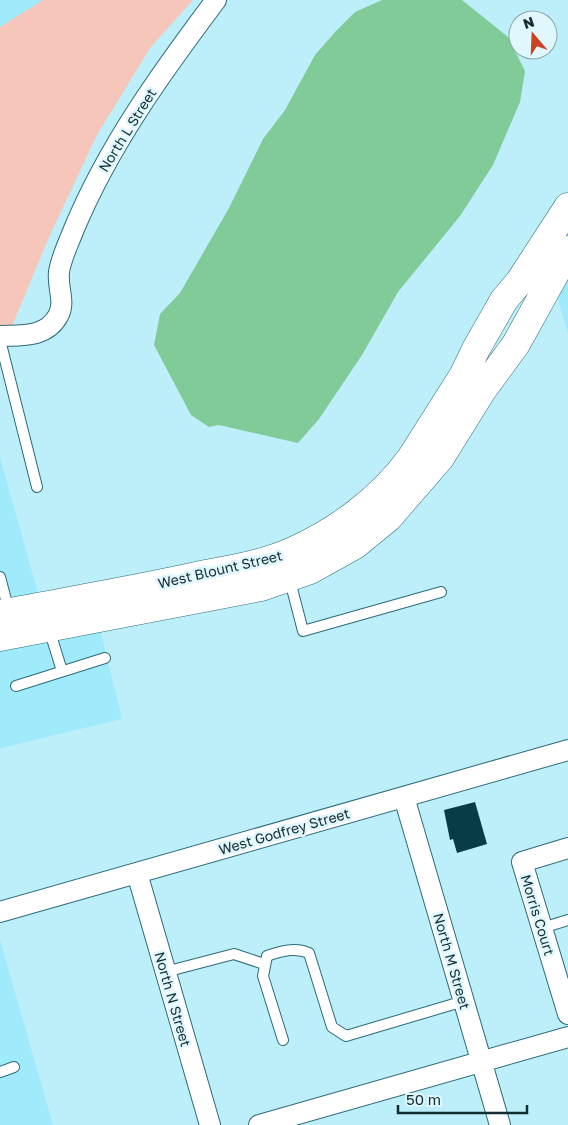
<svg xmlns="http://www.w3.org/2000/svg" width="568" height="1125" viewBox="0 0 568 1125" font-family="'Golos Text',sans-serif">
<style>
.built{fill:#9feafb}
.green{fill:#f6c6ba}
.water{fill:#80cb98}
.building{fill:#083c46}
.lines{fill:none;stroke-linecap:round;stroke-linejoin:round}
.lane-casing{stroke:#2c6b78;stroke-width:12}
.street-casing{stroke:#2c6b78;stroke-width:22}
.secondary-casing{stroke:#2c6b78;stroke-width:29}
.lane{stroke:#fff;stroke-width:10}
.street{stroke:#fff;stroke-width:20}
.secondary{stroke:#fff;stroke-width:28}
.labels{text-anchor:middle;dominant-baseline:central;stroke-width:5;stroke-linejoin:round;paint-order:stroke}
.street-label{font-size:14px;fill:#132d33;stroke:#dff7fd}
</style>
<rect width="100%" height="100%" fill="#bdeffa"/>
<path class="built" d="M0,0H43L0,27Z
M568,268V333L555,290Z
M0,457L39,597L0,604Z
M100,629L122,719L0,748V647Z
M0,940L53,1125H0Z"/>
<path class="green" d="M43,0H193L150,48L97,135L50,235L12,326H0V27Z"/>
<path class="water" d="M382,0H462L508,37L525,71L520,102L493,165L460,216L398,292L362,355L319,419L298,443L219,425L209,427L191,415L154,345L160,314L180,293L229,208L263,139L285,110L315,55L336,31L355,12Z"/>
<path class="building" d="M475,802L487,844L457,853L453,839L450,840L444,810Z"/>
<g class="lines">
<g class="lane-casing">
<path id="lane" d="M0,340L37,487
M0,577L9,611
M289,577L303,631L441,592
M49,629L62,671
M16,686L105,658
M542,928L568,920
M165,972L234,954L264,964
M283,1040L263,976L267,956C281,951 295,947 309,953L332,1027L346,1036L464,1001
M0,1072L14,1067"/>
</g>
<g class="street-casing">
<path id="street" d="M0,336C21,335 46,338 58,316C66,302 57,288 59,272C61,258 69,242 74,229C109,145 162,72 216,0
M404,797L500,1125
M568,848L522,862L568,1014
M137,873L210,1125
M0,912L568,750
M259,1125L568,1037"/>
</g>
<g class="secondary-casing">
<path id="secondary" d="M0,614C67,601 135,590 201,575C232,569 264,564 293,551C338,531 382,498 411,458L463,376L476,349L504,300L520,281L568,207
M0,637L261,587L310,570L355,545L388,518L440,458L481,392L516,344L568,250"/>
</g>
<use href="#lane" class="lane"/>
<use href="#street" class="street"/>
<use href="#secondary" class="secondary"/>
</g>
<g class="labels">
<g class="street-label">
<text transform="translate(127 130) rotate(-58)">North L Street</text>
<text transform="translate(220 569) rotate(-13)">West Blount Street</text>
<text transform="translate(284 831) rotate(-16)">West Godfrey Street</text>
<text transform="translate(538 915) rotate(73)">Morris Court</text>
<text transform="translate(452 961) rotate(74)">North M Street</text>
<text transform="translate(173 999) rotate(74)">North N Street</text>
</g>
</g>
<g transform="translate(533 35) rotate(341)"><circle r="24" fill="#dff7fd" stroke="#8da6ac"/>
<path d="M0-4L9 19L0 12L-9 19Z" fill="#cc4124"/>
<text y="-8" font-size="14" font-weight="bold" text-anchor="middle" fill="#132d33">N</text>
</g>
<path d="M398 1105v8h129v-8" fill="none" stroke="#132d33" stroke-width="2.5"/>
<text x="406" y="1105" font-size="15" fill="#132d33" stroke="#dff7fd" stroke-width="4" paint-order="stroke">50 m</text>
</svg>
